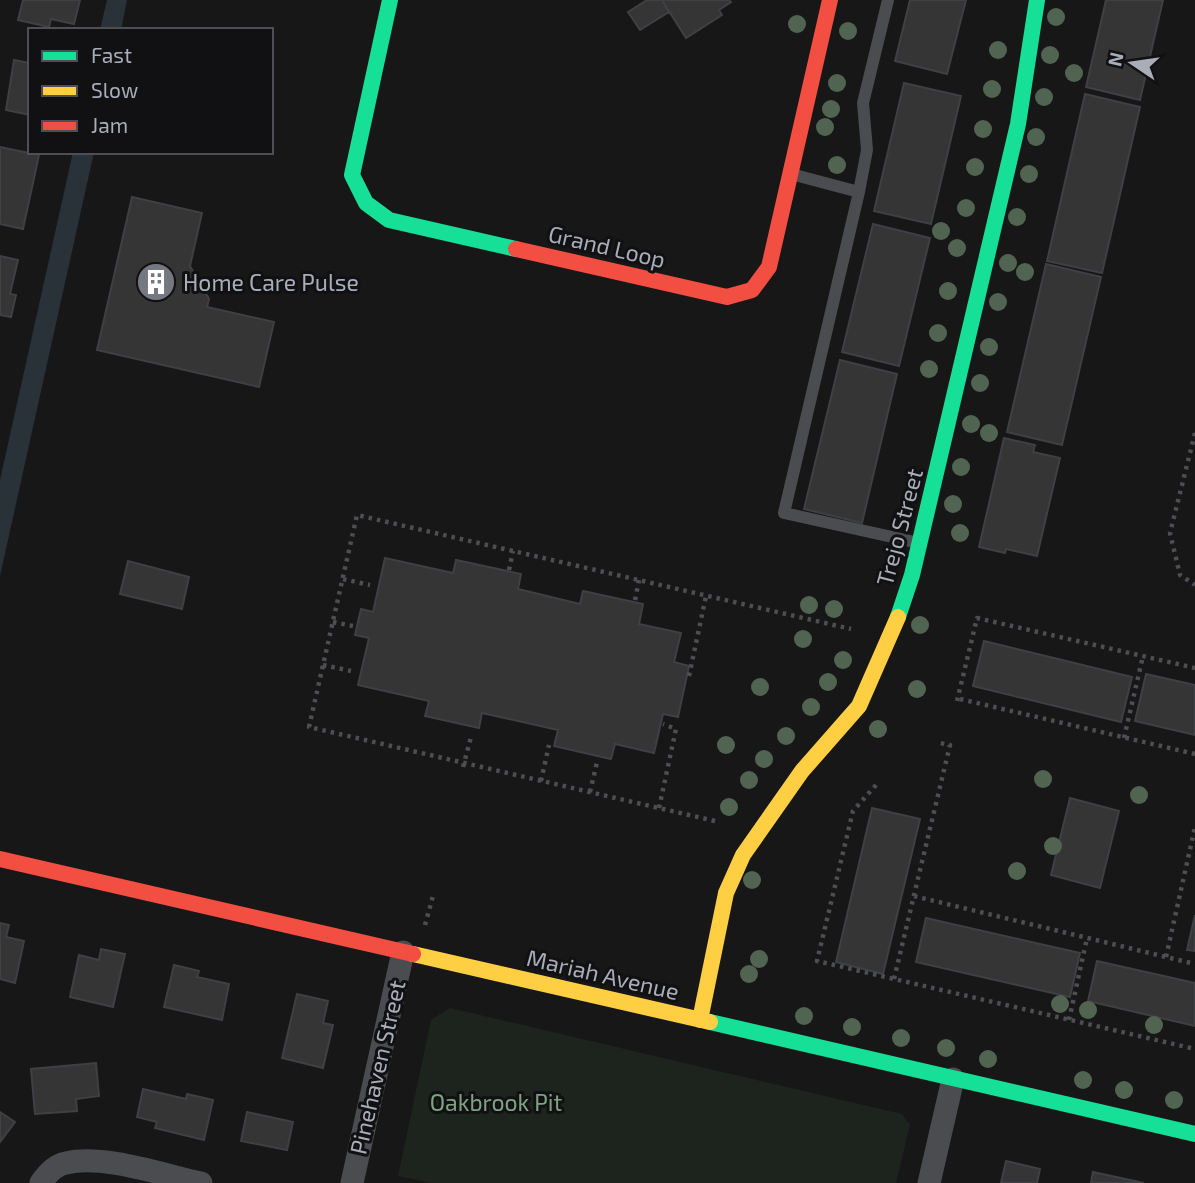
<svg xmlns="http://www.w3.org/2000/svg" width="1195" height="1183" viewBox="0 0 1195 1183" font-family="'Exo 2',sans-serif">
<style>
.green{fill:#1d241e}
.water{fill:#2a3239}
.building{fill:#353536;stroke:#3f4043;stroke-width:2}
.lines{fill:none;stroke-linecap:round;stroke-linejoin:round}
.path{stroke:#4d4e52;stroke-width:4.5;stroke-dasharray:3.5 5;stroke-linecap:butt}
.lane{stroke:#4b4c50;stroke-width:12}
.street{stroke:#4b4c50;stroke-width:23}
.fast{stroke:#16e098;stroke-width:16}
.slow{stroke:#ffcf43;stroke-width:16}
.jam{stroke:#f24e42;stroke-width:16}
.tree{fill:#506451}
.labels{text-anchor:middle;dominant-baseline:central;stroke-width:6;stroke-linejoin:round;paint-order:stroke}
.street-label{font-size:23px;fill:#a8adb8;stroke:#111113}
.poi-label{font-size:23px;fill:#a8adb8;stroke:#111113;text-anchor:start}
.park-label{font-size:23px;fill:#7fa381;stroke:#111113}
</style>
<rect width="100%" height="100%" fill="#171717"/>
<path class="green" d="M450,1008L902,1114L910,1125L896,1183H431L398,1176L431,1020Z"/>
<path class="water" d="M107,0H127L121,30H100Z
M73,152H94L0,576V480Z"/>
<path class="building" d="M23,0H80L74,24L51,19L49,27L18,20Z
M647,0H662L669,12L640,30L628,12Z
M662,0H729L731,2L719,10L722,15L686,38Z
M910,0H966L947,74L895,61Z
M1106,0H1163L1140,100L1086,87Z
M14,60L30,63V115L6,110Z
M904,83L961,96L931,224L874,211Z
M1085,94L1140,107L1102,273L1047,261Z
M0,147L39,155L23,229L0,224Z
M132,197L202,213L190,266L209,299L207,307L274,322L259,387L97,350Z
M873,224L930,238L899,366L842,352Z
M0,256L18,260L10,294L16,295L11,317L0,315Z
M1046,264L1101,277L1062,445L1007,432Z
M840,360L897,374L862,523L804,509Z
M1004,438L1035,445L1033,452L1060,458L1037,556L1006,549L1005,553L979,547Z
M385,558L453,573L456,560L521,574L518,589L580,604L583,591L643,604L639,624L681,633L674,662L689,666L678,717L663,714L654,753L615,744L611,759L554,746L558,730L482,713L479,728L425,716L429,701L358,685L369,638L355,635L361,609L373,612Z
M128,561L189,577L182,609L120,594Z
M984,641L1132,677L1121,722L973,686Z
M1146,674L1195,685V735L1135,721Z
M1070,798L1119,811L1100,888L1051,875Z
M872,808L920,819L883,974L836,962Z
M1195,915V951L1187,950Z
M926,918L1080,953L1070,997L916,962Z
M0,923L9,925L6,937L24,941L15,983L0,979Z
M101,949L125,954L113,1007L70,997L79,955L99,960Z
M1097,961L1195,983V1026L1088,1001Z
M174,965L199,971L197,977L229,984L222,1020L164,1007Z
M297,994L328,1001L323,1023L333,1025L323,1068L282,1058Z
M96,1063L99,1096L76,1099L77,1111L35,1114L31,1069Z
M143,1089L186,1099L187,1094L213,1100L204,1140L155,1128L157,1122L137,1117Z
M0,1112L15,1122L0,1142Z
M247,1112L293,1122L287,1150L241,1141Z
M1006,1161L1040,1169L1037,1183H1001Z
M1093,1172L1144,1183H1091Z"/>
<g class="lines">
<path class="path" d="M1195,433L1170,533L1180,575L1195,585
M509,570L513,551
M343,579L370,585
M635,600L639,580
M333,622L353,626
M323,665L351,671
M689,676L706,596
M960,699L1195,754
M957,701L977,618L1195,668
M1124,738L1143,656
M463,767L471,737
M541,781L549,745
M876,785L853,811L817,961L1195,1049
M590,792L597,762
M659,808L676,729L663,724
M715,821L309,727L357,515L851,629
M914,896L1195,964
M425,925L433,896
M1166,957L1195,827
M894,979L950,745L940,743
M1069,1020L1087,938"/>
<path class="lane" d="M791,174L859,192L867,150L863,103L888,0
M859,192L784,513L919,543"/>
<path class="street" d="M41,1183C47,1174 55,1165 66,1163C103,1154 163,1175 201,1183
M352,1183L403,952
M929,1183L953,1079"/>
<path class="fast" d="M390,0L352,175L366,203L389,220L516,249
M898,617L912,575L1018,124L1037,0
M710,1022L1195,1134"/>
<path class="slow" d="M413,954L710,1022
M700,1020L726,893L743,855L802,771L859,706L898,617"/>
<path class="jam" d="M516,249L727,297L752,290L769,267L830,0
M0,859L413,954"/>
</g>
<g class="tree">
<circle cx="1056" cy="17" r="9"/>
<circle cx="797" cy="24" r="9"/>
<circle cx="848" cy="31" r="9"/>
<circle cx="998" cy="50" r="9"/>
<circle cx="1050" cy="55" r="9"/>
<circle cx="1074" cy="73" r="9"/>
<circle cx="837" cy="83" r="9"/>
<circle cx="992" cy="89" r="9"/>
<circle cx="1044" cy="97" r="9"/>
<circle cx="831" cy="109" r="9"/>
<circle cx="825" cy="127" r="9"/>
<circle cx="983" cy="129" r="9"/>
<circle cx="1036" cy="137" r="9"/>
<circle cx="837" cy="165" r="9"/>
<circle cx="975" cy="167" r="9"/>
<circle cx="1029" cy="174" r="9"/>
<circle cx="966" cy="208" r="9"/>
<circle cx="1017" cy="217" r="9"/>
<circle cx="941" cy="231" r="9"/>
<circle cx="957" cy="248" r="9"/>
<circle cx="1008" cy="263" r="9"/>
<circle cx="1025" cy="272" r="9"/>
<circle cx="948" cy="291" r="9"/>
<circle cx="998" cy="302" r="9"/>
<circle cx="938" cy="333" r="9"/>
<circle cx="989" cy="347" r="9"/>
<circle cx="929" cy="369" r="9"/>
<circle cx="980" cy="383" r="9"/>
<circle cx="971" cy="424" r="9"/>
<circle cx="989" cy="433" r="9"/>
<circle cx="961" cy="467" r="9"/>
<circle cx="953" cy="504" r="9"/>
<circle cx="960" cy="533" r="9"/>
<circle cx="809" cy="605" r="9"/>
<circle cx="834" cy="609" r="9"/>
<circle cx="920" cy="625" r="9"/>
<circle cx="803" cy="639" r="9"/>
<circle cx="843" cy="660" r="9"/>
<circle cx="828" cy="682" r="9"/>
<circle cx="760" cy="687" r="9"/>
<circle cx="917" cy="689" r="9"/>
<circle cx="811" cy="707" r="9"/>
<circle cx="878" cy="729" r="9"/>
<circle cx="786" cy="736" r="9"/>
<circle cx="726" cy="745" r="9"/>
<circle cx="764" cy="759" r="9"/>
<circle cx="1043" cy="779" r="9"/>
<circle cx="749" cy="780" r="9"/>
<circle cx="1139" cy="795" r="9"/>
<circle cx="729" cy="807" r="9"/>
<circle cx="1053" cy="846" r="9"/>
<circle cx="1017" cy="871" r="9"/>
<circle cx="752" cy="880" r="9"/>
<circle cx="759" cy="959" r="9"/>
<circle cx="749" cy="974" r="9"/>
<circle cx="1060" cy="1004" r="9"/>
<circle cx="1088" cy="1010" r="9"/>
<circle cx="804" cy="1016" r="9"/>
<circle cx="1154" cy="1025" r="9"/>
<circle cx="852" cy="1027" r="9"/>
<circle cx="901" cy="1038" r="9"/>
<circle cx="946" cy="1048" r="9"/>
<circle cx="988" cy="1059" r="9"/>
<circle cx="1083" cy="1080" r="9"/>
<circle cx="1124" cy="1090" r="9"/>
<circle cx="1174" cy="1100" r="9"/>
</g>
<defs>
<g id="building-disc" transform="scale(2.0125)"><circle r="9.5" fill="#757880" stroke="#111113"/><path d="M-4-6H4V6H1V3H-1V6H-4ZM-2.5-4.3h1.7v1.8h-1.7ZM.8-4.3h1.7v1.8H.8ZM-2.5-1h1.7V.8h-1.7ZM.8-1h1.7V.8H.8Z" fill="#fff"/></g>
</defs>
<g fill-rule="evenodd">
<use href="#building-disc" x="156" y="282"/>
</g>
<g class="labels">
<g class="street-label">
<text transform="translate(607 246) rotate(13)">Grand Loop</text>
<text transform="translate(899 527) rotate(-75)">Trejo Street</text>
<text transform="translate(603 974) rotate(13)">Mariah Avenue</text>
<text transform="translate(377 1067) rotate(-77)">Pinehaven Street</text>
</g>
<g class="poi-label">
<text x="183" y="282">Home Care Pulse</text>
</g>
<g class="park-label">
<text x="496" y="1102">Oakbrook Pit</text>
</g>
</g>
<rect x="28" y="28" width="245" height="126" fill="#111113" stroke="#4d4f55" stroke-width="2"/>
<rect x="42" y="51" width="35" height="10" fill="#16e098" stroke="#4d4f55" stroke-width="2"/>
<text x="91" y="63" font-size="21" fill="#a8adb8">Fast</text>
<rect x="42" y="86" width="35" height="10" fill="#ffcf43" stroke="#4d4f55" stroke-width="2"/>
<text x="91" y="98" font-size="21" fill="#a8adb8">Slow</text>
<rect x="42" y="121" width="35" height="10" fill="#f24e42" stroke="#4d4f55" stroke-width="2"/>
<text x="91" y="133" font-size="21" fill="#a8adb8">Jam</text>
<g transform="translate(1132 63) rotate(283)" stroke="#111113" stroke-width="5" paint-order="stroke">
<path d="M0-5L12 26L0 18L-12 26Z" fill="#a8adb8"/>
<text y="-10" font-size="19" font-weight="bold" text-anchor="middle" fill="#a8adb8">N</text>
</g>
</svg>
